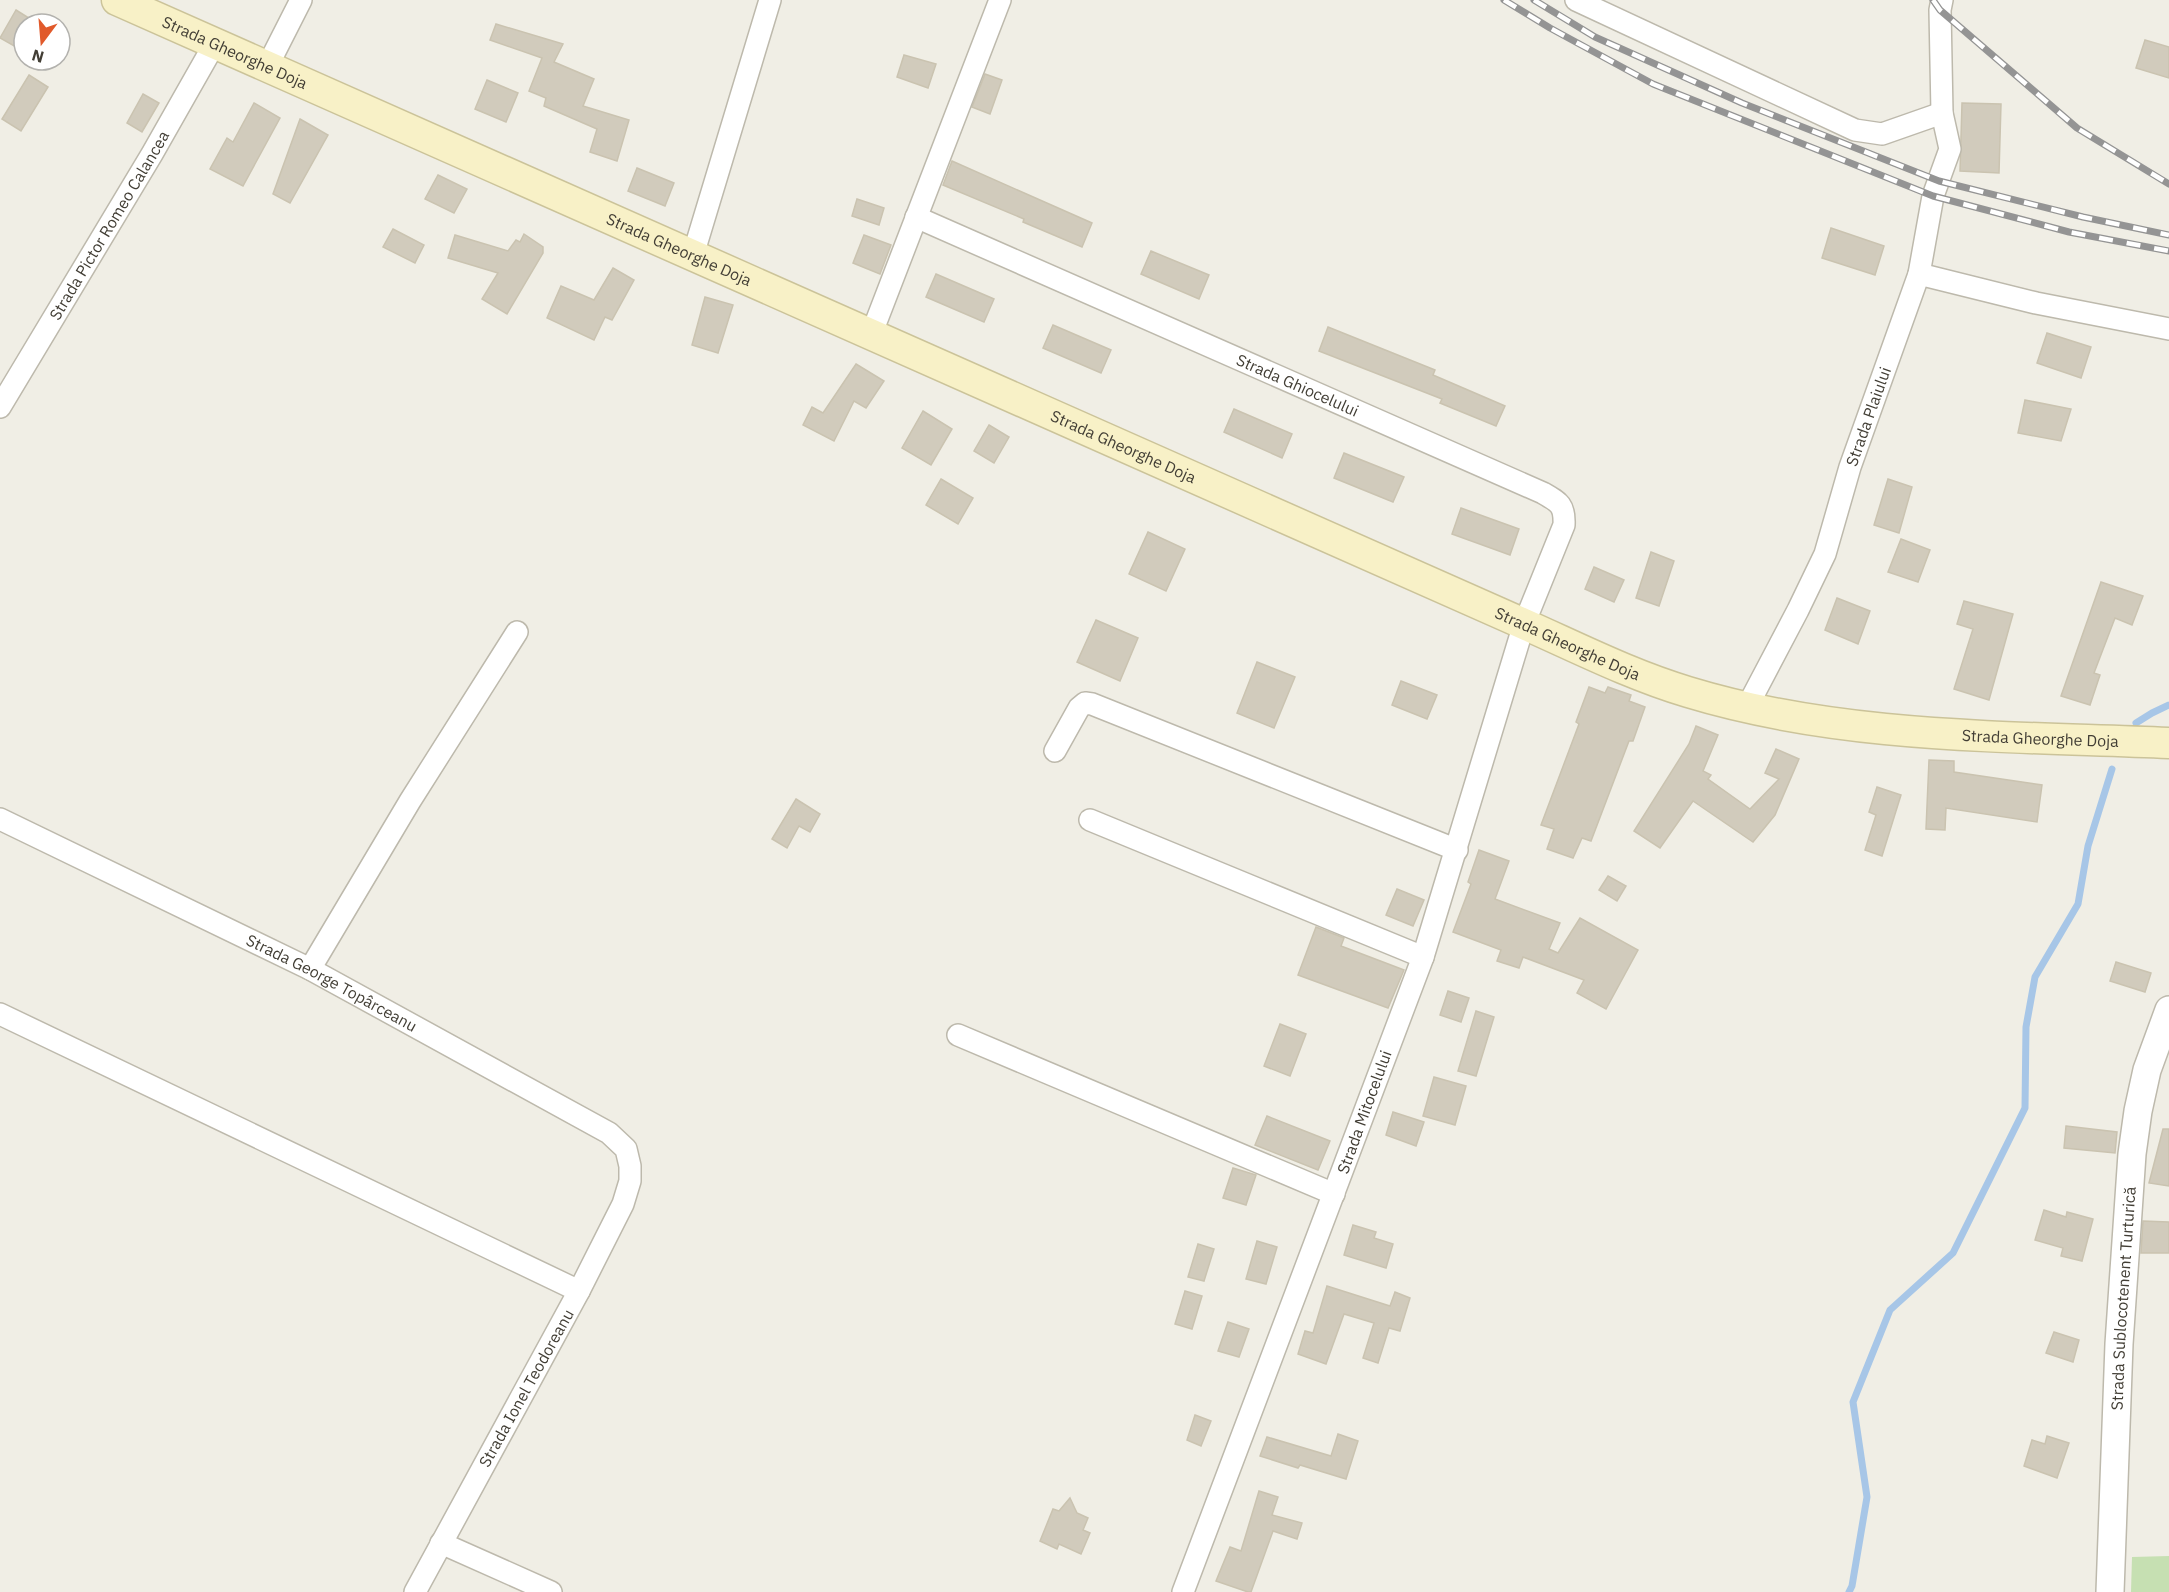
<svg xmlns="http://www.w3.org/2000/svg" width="2169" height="1592" font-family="'IBM Plex Sans',sans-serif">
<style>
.green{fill:#c6e0b2}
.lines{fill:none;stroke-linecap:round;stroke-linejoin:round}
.stream{stroke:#a7c6e7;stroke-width:7}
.building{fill:#d1cbbc;stroke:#cac3b0;stroke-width:1.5}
.minor-casing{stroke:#bdb9ac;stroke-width:24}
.tertiary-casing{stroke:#bdb9ac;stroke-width:30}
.secondary-casing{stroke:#cbc399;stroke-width:33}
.minor{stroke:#fff;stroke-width:21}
.tertiary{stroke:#fff;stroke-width:27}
.secondary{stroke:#f8f1c7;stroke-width:30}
.rail-casing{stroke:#949494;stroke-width:7}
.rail{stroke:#fff;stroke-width:4.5;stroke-dasharray:14;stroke-linecap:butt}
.labels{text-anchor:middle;stroke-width:4.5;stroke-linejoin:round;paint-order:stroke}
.street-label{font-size:16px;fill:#423e35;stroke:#fff}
</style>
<rect width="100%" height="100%" fill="#f0eee5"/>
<path class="green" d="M 2169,1556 L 2169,1592 L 2131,1592 L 2132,1557 Z"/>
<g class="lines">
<g class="stream">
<path d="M 2136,723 L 2152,713 L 2169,705"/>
<path d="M 1849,1592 L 1852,1586 L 1867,1497 L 1853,1402 L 1890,1310 L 1953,1253 L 2025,1108 L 2026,1027 L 2035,977 L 2078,904 L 2088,846 L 2112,769"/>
</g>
</g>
<g class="building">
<path d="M 16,10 L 32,20 L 29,24 L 24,24 L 24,33 L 16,47 L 0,38 Z"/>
<path d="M 496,24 L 563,44 L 554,62 L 594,79 L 583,106 L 629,120 L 617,161 L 590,152 L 597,129 L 544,106 L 546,98 L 529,91 L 542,58 L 490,40 Z"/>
<path d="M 2145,40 L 2169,47 L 2169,78 L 2136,68 Z"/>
<path d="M 904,55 L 936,64 L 928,88 L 897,77 Z"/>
<path d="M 985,74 L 1002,80 L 990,114 L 972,107 Z"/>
<path d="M 29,75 L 48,87 L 21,131 L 2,119 Z"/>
<path d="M 487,80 L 518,93 L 506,122 L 475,109 Z"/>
<path d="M 143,94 L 159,103 L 142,132 L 127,123 Z"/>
<path d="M 254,103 L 280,118 L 243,186 L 210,169 L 227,138 L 233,142 Z"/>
<path d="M 1962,103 L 2001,104 L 1999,173 L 1960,171 Z"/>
<path d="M 300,119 L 328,135 L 290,203 L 273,194 Z"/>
<path d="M 952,161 L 1092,223 L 1082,247 L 1023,222 L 1024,219 L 943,185 Z"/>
<path d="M 637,168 L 674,183 L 665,206 L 628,191 Z"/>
<path d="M 438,175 L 467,189 L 454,213 L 425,199 Z"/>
<path d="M 857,199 L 884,208 L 879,225 L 852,216 Z"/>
<path d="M 1831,228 L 1884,246 L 1875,275 L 1822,258 Z"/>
<path d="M 393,229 L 424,245 L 415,263 L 383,247 Z"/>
<path d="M 524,234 L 543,247 L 543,253 L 507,314 L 482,299 L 498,273 L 448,258 L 455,235 L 508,251 L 516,240 L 520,242 Z"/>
<path d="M 864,235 L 891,245 L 880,274 L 853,263 Z"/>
<path d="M 1151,251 L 1209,275 L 1199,299 L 1141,274 Z"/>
<path d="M 613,268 L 634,280 L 612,320 L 605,317 L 594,340 L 547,318 L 561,286 L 594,300 Z"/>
<path d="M 936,274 L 994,299 L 984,322 L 926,297 Z"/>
<path d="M 705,297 L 733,305 L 718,353 L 692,345 Z"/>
<path d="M 1053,325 L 1111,350 L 1101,373 L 1043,348 Z"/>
<path d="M 1328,327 L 1435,370 L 1433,375 L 1505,406 L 1496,426 L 1440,403 L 1442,399 L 1319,351 Z"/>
<path d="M 2047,333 L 2091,347 L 2081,378 L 2037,363 Z"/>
<path d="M 856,364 L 884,381 L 866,408 L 854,401 L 834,441 L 803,425 L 812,407 L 823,413 Z"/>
<path d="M 2025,400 L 2071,409 L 2061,441 L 2018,433 Z"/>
<path d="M 1234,409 L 1292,434 L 1282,458 L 1224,432 Z"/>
<path d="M 923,411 L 952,429 L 931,465 L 902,448 Z"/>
<path d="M 989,425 L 1009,437 L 994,463 L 974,451 Z"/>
<path d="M 1344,453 L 1404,477 L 1393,502 L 1334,478 Z"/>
<path d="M 941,479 L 973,498 L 958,524 L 926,505 Z"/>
<path d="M 1888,479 L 1912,487 L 1899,533 L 1874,525 Z"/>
<path d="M 1461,508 L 1519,529 L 1510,555 L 1452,534 Z"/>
<path d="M 1148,532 L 1185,549 L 1166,591 L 1129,574 Z"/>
<path d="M 1901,539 L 1930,550 L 1918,582 L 1888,572 Z"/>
<path d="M 1651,552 L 1674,561 L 1659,606 L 1636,598 Z"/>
<path d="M 1594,567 L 1624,580 L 1614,602 L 1585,589 Z"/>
<path d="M 2101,582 L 2143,596 L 2132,625 L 2115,618 L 2094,673 L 2100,675 L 2090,705 L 2061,696 Z"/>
<path d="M 1837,598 L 1870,611 L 1858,644 L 1825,630 Z"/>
<path d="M 1964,601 L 2013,614 L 1989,700 L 1954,689 L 1973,629 L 1957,624 Z"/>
<path d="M 1096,620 L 1138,638 L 1120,681 L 1077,662 Z"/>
<path d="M 1257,662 L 1295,677 L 1274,728 L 1237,713 Z"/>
<path d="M 1401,681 L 1437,695 L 1427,719 L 1392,705 Z"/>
<path d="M 1589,687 L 1605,693 L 1608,687 L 1631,695 L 1629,701 L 1645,707 L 1633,741 L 1629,741 L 1591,841 L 1582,838 L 1573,858 L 1547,849 L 1554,829 L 1541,825 L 1579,724 L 1576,722 Z"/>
<path d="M 1696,726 L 1718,735 L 1703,771 L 1711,775 L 1708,779 L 1750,809 L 1779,779 L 1765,773 L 1776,749 L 1799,759 L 1775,815 L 1753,842 L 1693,801 L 1660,848 L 1634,831 L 1689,744 Z"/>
<path d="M 1929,760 L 1954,761 L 1954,772 L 2042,785 L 2037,822 L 1946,808 L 1945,830 L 1926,829 Z"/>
<path d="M 1877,787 L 1901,795 L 1882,856 L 1865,850 L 1876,815 L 1869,812 Z"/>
<path d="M 796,799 L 820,814 L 810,832 L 799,826 L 787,848 L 772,839 Z"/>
<path d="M 1479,850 L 1509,861 L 1495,899 L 1560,923 L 1549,949 L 1558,953 L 1580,918 L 1638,950 L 1606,1009 L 1577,993 L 1584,980 L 1523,957 L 1519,968 L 1497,961 L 1501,950 L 1453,932 L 1471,884 L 1468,882 Z"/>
<path d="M 1608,876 L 1626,886 L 1617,901 L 1599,890 Z"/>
<path d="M 1397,889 L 1424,900 L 1413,926 L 1386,915 Z"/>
<path d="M 1316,927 L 1344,938 L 1341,946 L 1404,970 L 1388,1008 L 1298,975 Z"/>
<path d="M 2116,962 L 2151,973 L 2145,992 L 2110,981 Z"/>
<path d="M 1448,991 L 1469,998 L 1461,1022 L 1440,1015 Z"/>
<path d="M 1476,1011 L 1494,1017 L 1476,1076 L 1458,1071 Z"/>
<path d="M 1280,1024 L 1306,1034 L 1290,1076 L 1264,1066 Z"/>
<path d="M 1434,1077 L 1466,1086 L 1455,1125 L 1423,1116 Z"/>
<path d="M 1393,1112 L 1424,1122 L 1416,1146 L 1386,1135 Z"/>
<path d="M 1267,1116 L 1330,1141 L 1318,1170 L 1255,1145 Z"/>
<path d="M 2066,1126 L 2117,1132 L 2115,1153 L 2064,1148 Z"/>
<path d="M 2163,1129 L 2169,1129 L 2169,1186 L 2149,1183 Z"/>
<path d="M 1233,1168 L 1256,1175 L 1246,1205 L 1223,1198 Z"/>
<path d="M 2044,1210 L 2066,1217 L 2067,1212 L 2093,1219 L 2082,1261 L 2061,1256 L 2063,1248 L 2035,1240 Z"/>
<path d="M 2143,1221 L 2169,1222 L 2169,1253 L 2141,1253 Z"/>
<path d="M 1353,1225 L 1376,1232 L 1374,1238 L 1393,1244 L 1386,1268 L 1344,1255 Z"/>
<path d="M 1257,1241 L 1277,1247 L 1266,1284 L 1246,1279 Z"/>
<path d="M 1198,1244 L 1214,1249 L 1204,1281 L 1188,1277 Z"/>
<path d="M 1327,1286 L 1390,1306 L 1395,1292 L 1410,1298 L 1400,1331 L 1389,1328 L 1378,1363 L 1363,1358 L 1374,1323 L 1344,1314 L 1326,1364 L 1298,1354 L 1305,1331 L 1313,1333 Z"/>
<path d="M 1185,1291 L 1202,1296 L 1192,1329 L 1175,1324 Z"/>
<path d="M 1228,1322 L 1249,1329 L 1239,1357 L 1218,1351 Z"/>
<path d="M 2054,1332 L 2079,1340 L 2073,1362 L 2046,1353 Z"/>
<path d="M 1195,1415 L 1211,1421 L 1201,1446 L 1187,1440 Z"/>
<path d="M 1338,1434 L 1358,1441 L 1346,1479 L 1300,1465 L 1298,1468 L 1260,1456 L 1267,1437 L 1331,1456 Z"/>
<path d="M 2047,1436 L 2069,1443 L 2057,1478 L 2024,1466 L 2032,1440 L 2045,1444 Z"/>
<path d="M 1259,1491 L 1278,1497 L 1272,1515 L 1302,1523 L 1297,1539 L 1273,1531 L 1251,1592 L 1248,1592 L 1216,1581 L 1230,1547 L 1241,1551 Z"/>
<path d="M 1070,1498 L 1077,1513 L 1088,1518 L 1083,1530 L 1090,1533 L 1081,1554 L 1059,1544 L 1057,1549 L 1040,1541 L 1053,1509 L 1059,1511 Z"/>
</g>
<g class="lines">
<defs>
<g id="minor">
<path d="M 1576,0 L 1855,130 L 1882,134 L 1942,113"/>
<path d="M 267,67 L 301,0"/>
<path id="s1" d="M 916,217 L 1543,493 C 1559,502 1565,505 1564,525 L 1524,624 L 1423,957 L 1183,1592"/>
<path d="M 693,255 L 770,0"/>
<path d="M 1919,274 L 2036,303 L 2169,329"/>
<path d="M 871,335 L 1000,0"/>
<path id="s2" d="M 0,407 L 152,154 L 215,43"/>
<path id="s3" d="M 1747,707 L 1798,610 L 1825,554 L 1850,467 L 1919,274 L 1933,196 L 1950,149 L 1942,113 L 1940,10 L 1942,0"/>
<path d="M 1055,751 L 1079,708 L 1085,703 L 1092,704 L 1457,850"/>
<path id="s4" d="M 0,819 L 310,969 L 609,1133 L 626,1149 L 630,1166 L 630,1181 L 623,1204 L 579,1291 L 415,1592"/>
<path d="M 1090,820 L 1423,957"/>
<path d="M 310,969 L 410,801 L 517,632"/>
<path d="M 0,1014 L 579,1291"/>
<path d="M 958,1035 L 1334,1194"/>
<path d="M 441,1543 L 551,1592"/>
</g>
<g id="tertiary">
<path id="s5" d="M 2110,1592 L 2119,1344 L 2132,1154 L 2138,1111 L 2147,1070 L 2169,1010"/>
</g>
<g id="secondary">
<path id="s6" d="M 117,0 L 1524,624 C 1578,648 1631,675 1688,692 C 1842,739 2009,736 2169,743"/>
</g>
</defs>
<use href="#minor" class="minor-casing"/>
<use href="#tertiary" class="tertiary-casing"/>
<use href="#secondary" class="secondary-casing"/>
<use href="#minor" class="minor"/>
<use href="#tertiary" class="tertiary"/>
<use href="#secondary" class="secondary"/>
<defs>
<g id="rail">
<path d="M 1504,0 L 1550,28 L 1653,84 L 1933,196 L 2069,232 L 2169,251"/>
<path d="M 1534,0 L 1595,37 L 1742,103 L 1939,181 L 2083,217 L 2169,235"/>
<path d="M 1933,0 L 1940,10 L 2077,128 L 2169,184"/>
</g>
</defs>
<use href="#rail" class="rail-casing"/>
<use href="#rail" class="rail"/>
</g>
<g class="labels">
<g class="street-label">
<text dy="6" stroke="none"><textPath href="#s6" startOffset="129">Strada Gheorghe Doja</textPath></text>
<text dy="6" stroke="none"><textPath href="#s2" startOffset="212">Strada Pictor Romeo Calancea</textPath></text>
<text dy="6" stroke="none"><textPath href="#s6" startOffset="615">Strada Gheorghe Doja</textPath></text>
<text dy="6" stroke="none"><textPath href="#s1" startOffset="417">Strada Ghiocelului</textPath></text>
<text dy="6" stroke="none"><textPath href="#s3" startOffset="316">Strada Plaiului</textPath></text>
<text dy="6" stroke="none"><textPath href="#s6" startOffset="1101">Strada Gheorghe Doja</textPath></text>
<text dy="6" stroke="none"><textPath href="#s6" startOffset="1587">Strada Gheorghe Doja</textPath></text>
<text dy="6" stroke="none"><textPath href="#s6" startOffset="2073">Strada Gheorghe Doja</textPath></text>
<text dy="6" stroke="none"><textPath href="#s4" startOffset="370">Strada George Topârceanu</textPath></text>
<text transform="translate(1364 1112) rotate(-70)" y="6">Strada Mitocelului</text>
<text dy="6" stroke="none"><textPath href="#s5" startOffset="294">Strada Sublocotenent Turturică</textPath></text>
<text transform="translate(526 1388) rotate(-61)" y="6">Strada Ionel Teodoreanu</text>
</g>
</g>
<g transform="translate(42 42) rotate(196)"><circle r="28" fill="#ffffff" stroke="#b3b2ae" stroke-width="1.5"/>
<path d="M0-4.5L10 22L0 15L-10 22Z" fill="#e15a2b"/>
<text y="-9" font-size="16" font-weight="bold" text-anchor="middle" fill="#423e35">N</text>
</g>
</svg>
